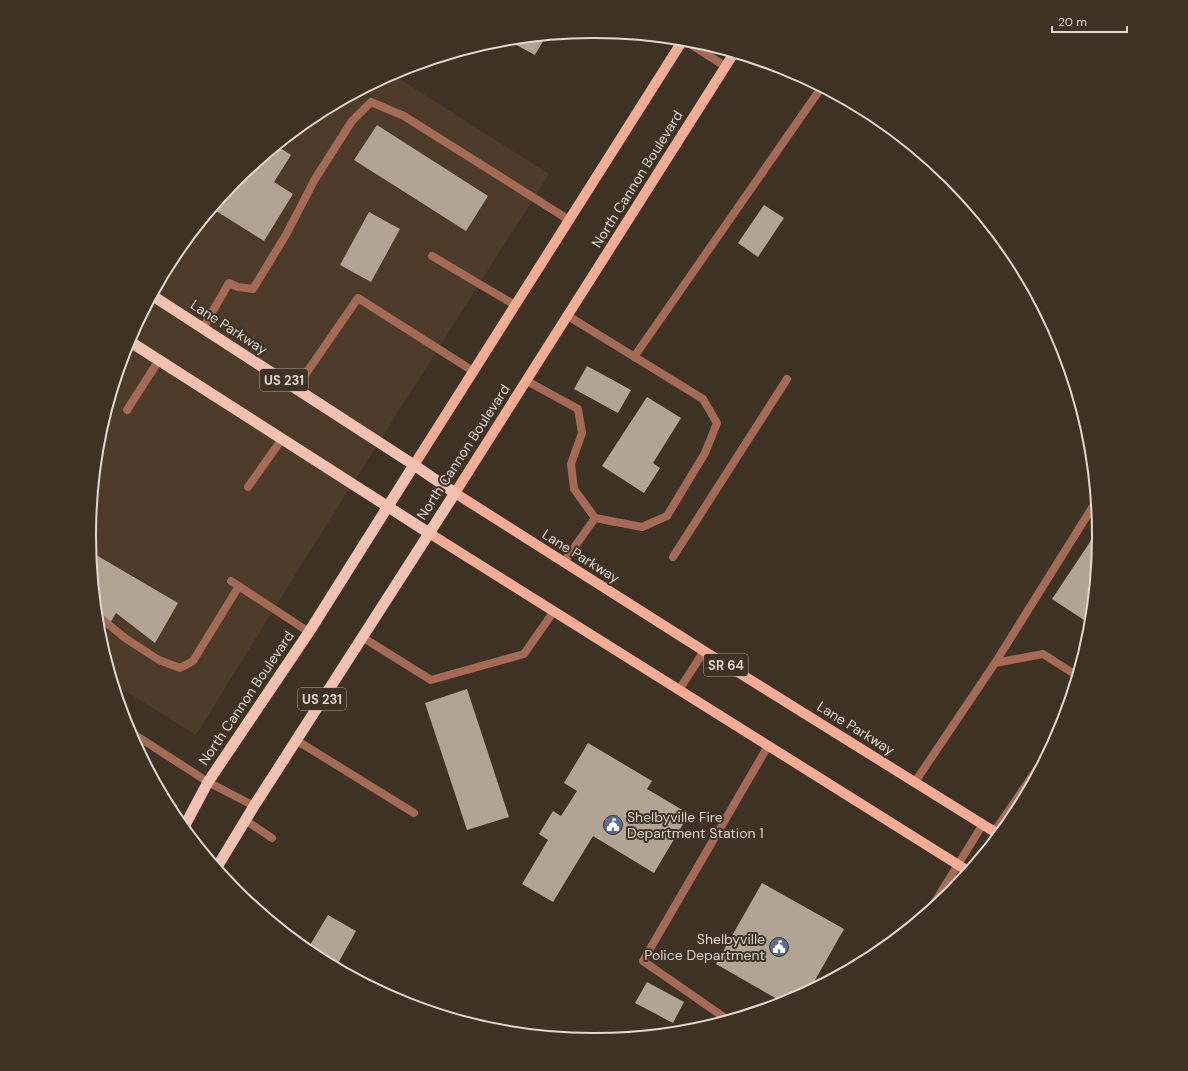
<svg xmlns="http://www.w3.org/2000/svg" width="1188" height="1071" font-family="'DM Sans',sans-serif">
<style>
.built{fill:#4b3b28}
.building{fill:#b2a494}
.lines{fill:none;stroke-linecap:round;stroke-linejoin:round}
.service{stroke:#a56a56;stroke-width:8}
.minor{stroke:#a56a56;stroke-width:8}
.primary{stroke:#f5ac94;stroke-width:10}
.trunk{stroke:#f4c0b0;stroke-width:11}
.labels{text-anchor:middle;stroke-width:4;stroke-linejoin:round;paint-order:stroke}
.shield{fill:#3e3225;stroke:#afa69d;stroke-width:1}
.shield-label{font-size:13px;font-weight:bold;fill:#dfd8d0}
.street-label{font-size:14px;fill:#dfd8d0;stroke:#3e3225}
.poi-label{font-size:14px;fill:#dfd8d0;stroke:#3e3225;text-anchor:start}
.rim{fill:none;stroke:#dfd8d0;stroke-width:2}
</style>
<rect width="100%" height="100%" fill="#3e3225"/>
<path class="built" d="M 392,74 L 549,174 L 308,554 L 196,735 L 114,684 L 99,634 L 90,535 L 99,437 L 128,342 L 175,255 L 237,179 L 314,116 Z"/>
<g class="building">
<path d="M 546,36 L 535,55 L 507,40 Z"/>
<path d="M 377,125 L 488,196 L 466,231 L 354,160 Z"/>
<path d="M 277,146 L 291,155 L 274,182 L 293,194 L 264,241 L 213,209 L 237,179 Z"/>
<path d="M 764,205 L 784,218 L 758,257 L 738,243 Z"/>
<path d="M 369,212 L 400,229 L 371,282 L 340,265 Z"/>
<path d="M 587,366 L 631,390 L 618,413 L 574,389 Z"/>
<path d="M 647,397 L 681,418 L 653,463 L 660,468 L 644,493 L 602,466 Z"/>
<path d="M 1098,530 L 1098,536 L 1090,624 L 1052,599 Z"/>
<path d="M 91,552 L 178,603 L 155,643 L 116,613 L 110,623 L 97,614 L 102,606 L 96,603 Z"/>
<path d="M 467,689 L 509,817 L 467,830 L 425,703 Z"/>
<path d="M 588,743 L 652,781 L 647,789 L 689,814 L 654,873 L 593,836 L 553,902 L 522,884 L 548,840 L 539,834 L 553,811 L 561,816 L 577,791 L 564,783 Z"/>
<path d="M 762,883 L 844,929 L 810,989 L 784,1003 L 716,964 Z"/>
<path d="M 328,915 L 356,931 L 336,967 L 314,955 L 307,950 Z"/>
<path d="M 647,982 L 684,1002 L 673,1023 L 635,1003 Z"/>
</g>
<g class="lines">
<g class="service">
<path d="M 432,256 L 515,305"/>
<path d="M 203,328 L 229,283 L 238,287 L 253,289 L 287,233 L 315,179 L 352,121 L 371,102 L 404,116 L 569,220"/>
<path d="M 634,357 L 821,88"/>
<path d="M 527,381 L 578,409 L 582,433 L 571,464 L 574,489 L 595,518"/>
<path d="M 296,388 L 358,298 L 473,371"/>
<path d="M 127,410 L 159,360"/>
<path d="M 248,487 L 282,439"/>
<path d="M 673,557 L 787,379"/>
<path d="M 564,562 L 595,518 L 642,527 L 667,516 L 705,453 L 717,423 L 703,399 L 568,316"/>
<path d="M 231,581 L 309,632"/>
<path d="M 97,615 L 125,638 L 159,660 L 180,668 L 193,661 L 239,586"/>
<path d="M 362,637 L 431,680 L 524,654 L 554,611"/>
<path d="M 995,663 L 1095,503"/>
<path d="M 296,740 L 414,813"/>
<path d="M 915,782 L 995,663 L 1043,654 L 1076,675"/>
<path d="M 245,820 L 272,838"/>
<path d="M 994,832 L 1044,759"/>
<path d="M 728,1020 L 643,961 L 768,746"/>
</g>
<g class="minor">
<path d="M 684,40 L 725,66"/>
<path d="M 679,690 L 704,651"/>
<path d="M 129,731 L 208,782 L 254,806"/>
<path d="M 930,910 L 983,824"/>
</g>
<g class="primary">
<path d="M 734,53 L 455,493 L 704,651 L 998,834"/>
<path d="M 414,465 L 683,40"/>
<path d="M 429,533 L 968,871"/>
</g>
<g class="trunk">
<path d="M 153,296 L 414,465 L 455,493 L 254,806 L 217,867"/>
<path d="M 129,341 L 429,533"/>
<path d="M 184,827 L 208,782 L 309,632 L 414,465"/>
</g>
</g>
<defs>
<symbol id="civic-disc" viewBox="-11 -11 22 22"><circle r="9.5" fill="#5c6f8a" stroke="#3e3225"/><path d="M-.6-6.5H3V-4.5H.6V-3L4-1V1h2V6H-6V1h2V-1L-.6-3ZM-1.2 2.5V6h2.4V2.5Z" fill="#fff"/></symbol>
</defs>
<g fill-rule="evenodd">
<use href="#civic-disc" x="602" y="814" width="22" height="22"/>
<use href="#civic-disc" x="768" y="936" width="22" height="22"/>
</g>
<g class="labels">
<g class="shield">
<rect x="260" y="369" width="48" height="22" rx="3"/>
<rect x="704" y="654" width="44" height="22" rx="3"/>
<rect x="298" y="688" width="48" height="22" rx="3"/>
</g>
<g class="shield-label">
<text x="284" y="385">US 231</text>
<text x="726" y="670">SR 64</text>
<text x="322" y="704">US 231</text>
</g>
<g class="street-label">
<text transform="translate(637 179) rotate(-58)" y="5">North Cannon Boulevard</text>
<text transform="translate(229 327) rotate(33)" y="5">Lane Parkway</text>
<text transform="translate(463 452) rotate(-57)" y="5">North Cannon Boulevard</text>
<text transform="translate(581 556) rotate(32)" y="5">Lane Parkway</text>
<text transform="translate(246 698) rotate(-56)" y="5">North Cannon Boulevard</text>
<text transform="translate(856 728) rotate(32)" y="5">Lane Parkway</text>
</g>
<g class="poi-label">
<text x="627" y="822">Shelbyville Fire<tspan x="627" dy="16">Department Station 1</tspan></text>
<text x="765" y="944" text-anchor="end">Shelbyville<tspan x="765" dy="16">Police Department</tspan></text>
</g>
</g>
<path d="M0 0H1188V1071H0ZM593 38H595A497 497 0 0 1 1092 535V536A497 497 0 0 1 595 1033H593A497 497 0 0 1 96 536V535A497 497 0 0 1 593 38Z" fill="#3e3225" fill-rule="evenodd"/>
<path class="rim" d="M593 38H595A497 497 0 0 1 1092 535V536A497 497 0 0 1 595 1033H593A497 497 0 0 1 96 536V535A497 497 0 0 1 593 38Z"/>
<path d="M1052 26v6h75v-6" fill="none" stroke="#dfd8d0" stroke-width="2"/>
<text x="1058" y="26" font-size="12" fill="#dfd8d0" stroke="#3e3225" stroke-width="3" paint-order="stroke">20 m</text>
</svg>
